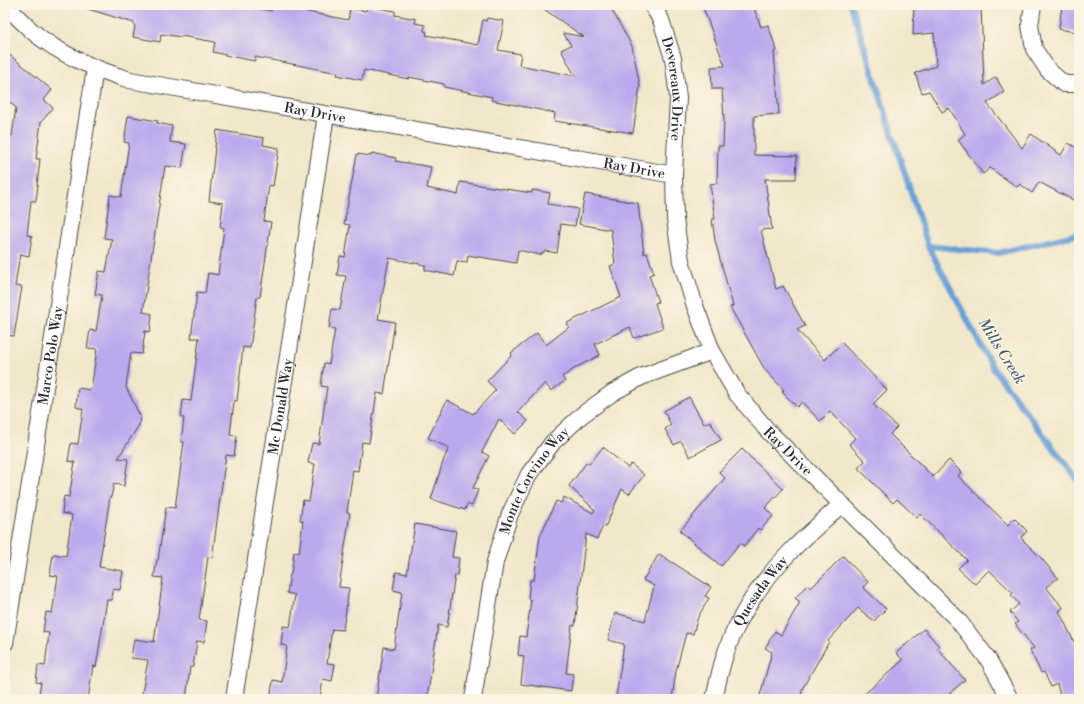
<svg xmlns="http://www.w3.org/2000/svg" width="1084" height="704" font-family="'Libre Bodoni',serif">
<style>
.lines{fill:none;stroke-linecap:round;stroke-linejoin:round}
.stream{stroke:#6ba0d7;stroke-width:6}
.building{fill:#bba9ed}
.minor-casing{stroke:#494743;stroke-width:18}
.minor{stroke:#fff;stroke-width:16}
.labels{text-anchor:middle;stroke-width:3;stroke-linejoin:round;paint-order:stroke}
.street-label{font-size:14px;fill:#2b2b2b;stroke:#fcf5e5}
.water-label{font-size:15px;font-style:italic;fill:#455a70;stroke:#fcf5e5}
</style>
<rect width="100%" height="100%" fill="#fcf5e5"/>
<filter id="ink" filterUnits="userSpaceOnUse"><feTurbulence type="fractalNoise" baseFrequency=".025" numOctaves="2"/><feDisplacementMap in="SourceGraphic" scale="8" xChannelSelector="R" yChannelSelector="G"/><feConvolveMatrix kernelMatrix="1 2 1 2 8 2 1 2 1" color-interpolation-filters="sRGB"/></filter>
<filter id="wash" filterUnits="userSpaceOnUse"><feTurbulence type="fractalNoise" baseFrequency=".012" numOctaves="4" result="noise"/><feDisplacementMap in="SourceGraphic" scale="16" xChannelSelector="R" yChannelSelector="G"/><feGaussianBlur stdDeviation="0.9" result="paint"/><feColorMatrix in="noise" values="0 0 0 0 0 0 0 0 0 0 0 0 0 0 0 0 0 1.4 0 .05"/><feComposite in="paint" operator="in"/></filter>
<g filter="url(#wash)">
<rect width="100%" height="100%" fill="#f1e8cb"/>
<g class="lines">
<g class="stream">
<path d="M 851,5 L 928,246 L 993,368 L 1079,482"/>
<path d="M 928,246 L 998,253 L 1079,234"/>
</g>
</g>
<g id="blocks">
<g class="building">
<path d="M 88,5 L 240,5 L 271,11 L 272,5 L 283,5 L 293,7 L 293,9 L 348,20 L 350,8 L 366,11 L 367,6 L 395,11 L 395,15 L 416,19 L 415,23 L 425,25 L 424,31 L 427,32 L 426,35 L 478,45 L 483,20 L 486,21 L 487,18 L 504,21 L 498,50 L 521,54 L 519,65 L 575,76 L 561,50 L 571,45 L 563,33 L 584,37 L 538,5 L 609,5 L 632,46 L 640,86 L 633,133 L 554,121 L 555,113 L 491,100 L 492,97 L 444,87 L 444,84 L 409,77 L 409,79 L 364,70 L 362,80 L 337,75 L 338,73 L 282,62 L 255,57 L 255,61 L 234,57 L 213,52 L 215,42 L 181,36 L 181,37 L 161,34 L 160,42 L 133,37 L 135,26 L 134,25 L 134,23 L 88,9 Z"/>
<path d="M 702,5 L 753,5 L 761,27 L 768,25 L 777,51 L 774,52 L 779,114 L 754,116 L 754,155 L 797,156 L 796,179 L 765,179 L 772,229 L 761,230 L 776,289 L 783,286 L 805,326 L 797,330 L 825,360 L 842,343 L 887,390 L 873,404 L 897,427 L 890,434 L 933,477 L 949,460 L 961,472 L 958,476 L 1008,525 L 1014,518 L 1027,531 L 1021,538 L 1042,559 L 1058,578 L 1046,587 L 1063,608 L 1059,611 L 1079,652 L 1079,699 L 1061,699 L 1057,684 L 1051,687 L 1044,672 L 1041,673 L 1030,650 L 1034,648 L 1015,624 L 1018,622 L 1010,612 L 1019,604 L 1011,595 L 1013,593 L 989,570 L 975,584 L 958,568 L 967,560 L 920,514 L 917,518 L 897,499 L 893,503 L 858,468 L 865,461 L 849,444 L 855,438 L 830,411 L 820,421 L 802,402 L 797,407 L 782,392 L 784,390 L 765,370 L 730,307 L 733,306 L 715,241 L 712,219 L 715,219 L 710,184 L 717,183 L 718,146 L 723,146 L 724,120 L 722,89 L 712,89 L 711,67 L 725,66 Z"/>
<path d="M 914,5 L 981,5 L 984,85 L 996,77 L 1004,92 L 987,103 L 1022,148 L 1031,134 L 1061,155 L 1068,143 L 1079,149 L 1079,189 L 1073,200 L 1039,182 L 1032,193 L 1020,184 L 1017,187 L 990,168 L 983,174 L 958,140 L 965,134 L 949,108 L 942,112 L 929,91 L 922,93 L 915,73 L 936,66 L 934,33 L 913,35 Z"/>
<path d="M 1062,5 L 1079,5 L 1079,29 L 1076,29 L 1075,32 L 1059,29 Z"/>
<path d="M 5,51 L 52,90 L 44,100 L 53,108 L 41,122 L 36,159 L 40,159 L 37,185 L 38,185 L 36,201 L 31,201 L 27,235 L 32,236 L 29,256 L 20,254 L 15,286 L 22,287 L 14,336 L 5,335 L 5,135 L 12,136 L 16,108 L 10,102 L 5,102 Z"/>
<path d="M 128,116 L 158,121 L 157,123 L 172,126 L 170,142 L 186,144 L 182,168 L 165,166 L 143,312 L 152,314 L 150,332 L 145,331 L 142,354 L 131,353 L 126,387 L 140,416 L 139,425 L 118,458 L 128,459 L 124,486 L 114,484 L 111,497 L 110,497 L 99,567 L 123,571 L 120,590 L 113,589 L 112,600 L 107,600 L 96,667 L 93,666 L 88,699 L 38,699 L 41,683 L 36,682 L 38,665 L 45,666 L 49,633 L 43,632 L 46,612 L 52,613 L 58,576 L 50,575 L 53,554 L 66,556 L 72,515 L 62,513 L 64,496 L 69,497 L 75,462 L 68,461 L 71,443 L 78,444 L 83,409 L 76,407 L 78,388 L 91,390 L 97,349 L 87,348 L 90,330 L 96,331 L 102,295 L 95,294 L 99,271 L 106,272 L 112,239 L 104,238 L 110,195 L 121,197 L 129,143 L 124,142 Z"/>
<path d="M 217,130 L 264,138 L 263,145 L 279,148 L 273,186 L 269,185 L 264,221 L 271,222 L 260,297 L 257,297 L 250,348 L 243,347 L 237,401 L 234,401 L 230,435 L 237,436 L 234,456 L 226,455 L 212,558 L 208,557 L 199,620 L 207,621 L 204,642 L 197,641 L 193,667 L 190,667 L 186,699 L 141,699 L 148,660 L 131,658 L 134,639 L 154,642 L 163,578 L 154,577 L 157,560 L 158,560 L 166,507 L 175,508 L 184,442 L 181,442 L 184,418 L 181,417 L 183,400 L 191,401 L 199,338 L 191,338 L 197,292 L 205,293 L 208,273 L 218,275 L 224,228 L 220,227 L 223,203 L 209,201 Z"/>
<path d="M 372,153 L 396,158 L 395,161 L 431,167 L 427,188 L 458,195 L 460,182 L 532,193 L 532,190 L 550,193 L 548,204 L 578,209 L 575,226 L 561,224 L 557,253 L 546,251 L 540,255 L 518,250 L 516,263 L 468,255 L 467,262 L 457,261 L 454,276 L 425,270 L 425,265 L 389,258 L 378,319 L 395,322 L 384,394 L 377,393 L 369,443 L 362,442 L 358,471 L 353,470 L 347,512 L 350,513 L 339,587 L 349,588 L 343,630 L 332,629 L 327,663 L 335,664 L 332,681 L 323,679 L 320,699 L 270,699 L 273,680 L 282,682 L 287,646 L 281,645 L 283,626 L 290,627 L 295,595 L 287,593 L 290,574 L 291,574 L 294,552 L 299,553 L 303,521 L 300,520 L 303,500 L 309,501 L 315,464 L 308,463 L 312,443 L 319,444 L 327,387 L 321,386 L 324,363 L 329,364 L 335,329 L 329,328 L 332,309 L 340,310 L 346,276 L 337,275 L 340,256 L 345,257 L 350,225 L 344,224 L 357,154 L 371,156 Z"/>
<path d="M 585,194 L 638,203 L 644,254 L 647,253 L 654,273 L 649,275 L 658,302 L 655,303 L 663,328 L 634,338 L 630,327 L 595,344 L 600,355 L 577,367 L 562,377 L 565,381 L 551,391 L 545,383 L 518,412 L 528,421 L 515,434 L 499,419 L 482,452 L 489,456 L 473,488 L 478,490 L 472,506 L 467,504 L 465,510 L 431,499 L 444,459 L 449,448 L 428,438 L 447,400 L 473,414 L 496,390 L 487,381 L 512,355 L 511,353 L 537,333 L 546,345 L 569,327 L 567,323 L 621,297 L 610,266 L 615,264 L 611,230 L 579,224 Z"/>
<path d="M 689,397 L 704,424 L 710,421 L 721,440 L 690,457 L 681,441 L 674,445 L 665,429 L 671,425 L 664,411 Z"/>
<path d="M 603,447 L 628,468 L 631,464 L 644,475 L 629,494 L 622,489 L 605,527 L 603,526 L 597,539 L 586,534 L 575,626 L 572,625 L 566,673 L 573,674 L 571,691 L 521,684 L 524,656 L 518,655 L 520,636 L 526,637 L 531,600 L 528,599 L 530,580 L 534,580 L 540,536 L 556,501 L 561,503 L 564,497 L 593,513 L 595,510 L 569,486 L 587,462 L 589,464 Z"/>
<path d="M 742,449 L 783,489 L 765,508 L 773,516 L 760,530 L 758,528 L 744,546 L 740,543 L 721,566 L 680,531 L 725,478 L 719,472 Z"/>
<path d="M 415,524 L 456,531 L 452,557 L 459,558 L 457,576 L 455,575 L 447,627 L 438,625 L 427,699 L 376,699 L 384,647 L 394,649 L 402,592 L 393,590 L 396,572 L 407,574 Z"/>
<path d="M 659,554 L 711,587 L 705,596 L 709,598 L 698,617 L 693,634 L 686,633 L 676,671 L 672,699 L 628,699 L 616,697 L 624,644 L 608,640 L 615,613 L 645,621 L 654,586 L 643,580 Z"/>
<path d="M 843,556 L 868,582 L 863,587 L 886,609 L 874,621 L 858,608 L 828,641 L 829,642 L 802,689 L 801,699 L 759,699 L 772,652 L 765,648 L 775,631 L 781,635 L 800,602 L 795,598 L 807,585 L 811,588 Z"/>
<path d="M 924,629 L 939,646 L 937,648 L 965,680 L 943,699 L 859,699 L 903,660 L 896,653 Z"/>
</g>
</g>
</g>
<g filter="url(#ink)">
<use href="#blocks" fill-opacity="0" stroke="#494743" stroke-width="1"/>
<g class="lines">
<defs>
<g id="minor">
<path id="s1" d="M 6,5 C 14,14 23,23 32,31 C 60,55 95,69 130,80 L 674,175"/>
<path id="s2" d="M 652,5 L 661,20 L 673,58 L 678,98 L 674,175 L 675,219 L 681,261 L 695,306 L 712,351 L 737,394 L 768,431 L 958,620 L 988,659 L 1010,699"/>
<path d="M 1033,5 L 1030,25 L 1034,49 L 1048,70 L 1064,84 L 1079,84"/>
<path id="s3" d="M 5,643 L 95,69"/>
<path id="s4" d="M 234,699 L 326,115"/>
<path id="s5" d="M 473,699 L 495,562 L 510,514 L 529,474 L 553,442 L 582,415 L 612,393 L 641,377 L 712,351"/>
<path id="s6" d="M 714,699 C 719,676 724,653 734,632 C 748,602 769,573 792,550 C 808,534 825,519 842,504"/>
</g>
</defs>
<use href="#minor" class="minor-casing"/>
<use href="#minor" class="minor"/>
</g>
</g>
<g class="labels">
<g class="street-label">
<text dy="5" stroke="none"><textPath href="#s2" startOffset="88">Devereaux Drive</textPath></text>
<text dy="5" stroke="none"><textPath href="#s1" startOffset="335">Ray Drive</textPath></text>
<text dy="5" stroke="none"><textPath href="#s1" startOffset="659">Ray Drive</textPath></text>
<text dy="5" stroke="none"><textPath href="#s3" startOffset="291">Marco Polo Way</textPath></text>
<text dy="5" stroke="none"><textPath href="#s4" startOffset="296">Mc Donald Way</textPath></text>
<text dy="5" stroke="none"><textPath href="#s2" startOffset="483">Ray Drive</textPath></text>
<text dy="5" stroke="none"><textPath href="#s5" startOffset="230">Monte Corvino Way</textPath></text>
<text dy="5" stroke="none"><textPath href="#s6" startOffset="119">Quesada Way</textPath></text>
</g>
<g class="water-label">
<text transform="translate(1002 351) rotate(58)" y="5">Mills Creek</text>
</g>
</g>
<rect width="1084" height="704" fill="none" stroke="#fcf5e5" stroke-width="20"/>
</svg>
